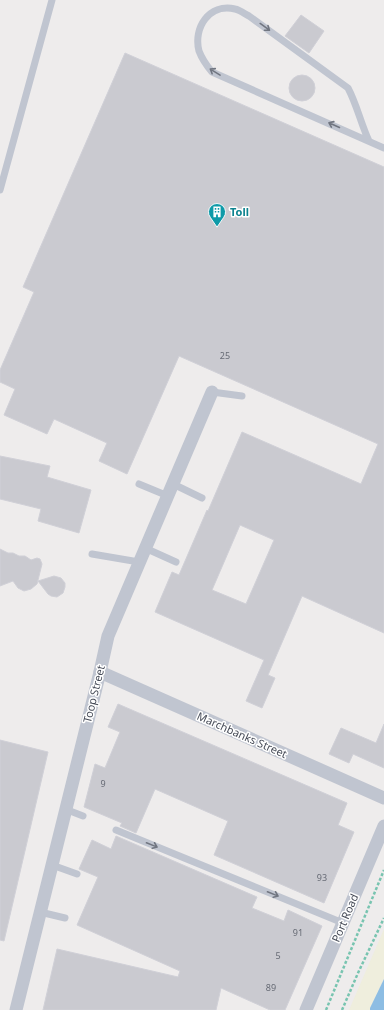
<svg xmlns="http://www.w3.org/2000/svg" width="384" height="1010" font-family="'Noto Sans',sans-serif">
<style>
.sand{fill:#efeedd}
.water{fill:#8dbde3}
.building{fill:#cacad0;stroke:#d0d0d7;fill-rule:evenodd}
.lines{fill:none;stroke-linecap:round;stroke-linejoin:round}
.path{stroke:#78c4b0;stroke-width:2.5;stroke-dasharray:3 2;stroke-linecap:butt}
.lane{stroke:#c0c5d0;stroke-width:7}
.street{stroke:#c0c5d0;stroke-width:13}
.oneway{stroke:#717681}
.labels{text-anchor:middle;stroke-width:3;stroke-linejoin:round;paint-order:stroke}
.number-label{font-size:9px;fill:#676b75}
.culture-label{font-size:11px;font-weight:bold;fill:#0d838f;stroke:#fff;text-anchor:start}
.street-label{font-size:11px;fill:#464b57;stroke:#fff}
</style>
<rect width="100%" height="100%" fill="#eeecec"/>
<path class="sand" d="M 384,929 L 384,979 L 370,1010 L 349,1010 Z"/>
<path class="water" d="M 384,979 L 384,1010 L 370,1010 L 370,1008 Z"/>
<g class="building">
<path d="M 301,15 L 324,31 L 309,53 L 285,36 Z"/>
<path d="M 125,53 L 384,167 L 384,633 L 302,596 L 268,675 L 275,678 L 262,708 L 246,701 L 264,660 L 155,612 L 172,572 L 179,575 L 207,510 L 208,511 L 242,432 L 361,484 L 378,444 L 179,356 L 127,474 L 99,461 L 107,443 L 54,419 L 47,434 L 4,415 L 15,389 L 0,382 L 0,370 L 34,292 L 23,287 ZM 240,525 L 274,540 L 246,604 L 212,590 Z"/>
<circle cx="302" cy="88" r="13"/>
<path d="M 0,456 L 50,466 L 47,477 L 91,490 L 79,533 L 38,521 L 41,509 L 0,499 Z"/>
<path d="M 0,549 L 8,553 L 13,553 L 19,556 L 25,556 L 31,560 L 37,558 L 40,559 L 42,564 L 37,584 L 31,589 L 24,591 L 18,588 L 13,581 L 0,586 Z"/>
<path d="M 54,576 L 61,578 L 65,583 L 65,587 L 63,593 L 57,597 L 51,596 L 48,594 L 38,581 Z"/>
<path d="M 118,704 L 347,803 L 338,825 L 354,832 L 324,903 L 214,855 L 228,821 L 155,789 L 136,833 L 120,826 L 122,823 L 84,807 L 95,764 L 105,768 L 120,732 L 108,727 Z"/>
<path d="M 384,724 L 384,768 L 353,754 L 349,763 L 329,754 L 341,728 L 376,743 Z"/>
<path d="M 0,740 L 48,752 L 4,941 L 0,940 Z"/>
<path d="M 116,836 L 257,897 L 252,908 L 284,921 L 288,910 L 322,926 L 285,1010 L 270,1010 L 221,988 L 216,1010 L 43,1010 L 57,949 L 178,977 L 180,971 L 77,925 L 98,877 L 79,869 L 92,840 L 111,849 Z"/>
</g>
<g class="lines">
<g class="path">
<path d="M 326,1010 L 384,870"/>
<path d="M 342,1010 L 358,973 L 384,918"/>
</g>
<g class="lane">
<path d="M 369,141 C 361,124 357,105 348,88 L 249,16 C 245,14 240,10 235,9 C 209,3 193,28 199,51 C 202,59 207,66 212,72 L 384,148"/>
<path d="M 0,190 L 52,0"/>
<path d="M 212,392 L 242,396"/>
<path d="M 139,484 L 168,496"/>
<path d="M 173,484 L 202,498"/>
<path d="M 145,548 L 176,562"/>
<path d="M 92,554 L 139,562"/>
<path d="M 65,809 L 83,816"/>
<path d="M 116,830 L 343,923"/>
<path d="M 52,865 L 77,874"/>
<path d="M 40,912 L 65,918"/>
</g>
<g class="street">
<path d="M 100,672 L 384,798"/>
<path d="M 16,1010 L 100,672 L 108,636 L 212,392"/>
<path d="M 306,1010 L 384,826"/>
</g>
</g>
<defs><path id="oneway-shaft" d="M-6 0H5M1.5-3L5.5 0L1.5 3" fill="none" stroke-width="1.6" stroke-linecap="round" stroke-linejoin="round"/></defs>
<g class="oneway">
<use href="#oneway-shaft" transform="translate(265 27) rotate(36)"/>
<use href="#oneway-shaft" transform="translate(215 72) rotate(-148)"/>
<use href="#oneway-shaft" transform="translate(334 125) rotate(-156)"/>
<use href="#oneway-shaft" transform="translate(152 845) rotate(22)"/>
<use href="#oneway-shaft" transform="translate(273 894) rotate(22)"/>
</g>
<defs>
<symbol id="building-pin" viewBox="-11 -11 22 30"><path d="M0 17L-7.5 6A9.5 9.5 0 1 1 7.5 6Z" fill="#0f9aa8" stroke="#fff"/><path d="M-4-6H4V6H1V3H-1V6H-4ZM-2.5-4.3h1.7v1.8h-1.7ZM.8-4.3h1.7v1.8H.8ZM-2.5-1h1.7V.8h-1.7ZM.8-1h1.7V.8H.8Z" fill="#fff"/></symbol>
</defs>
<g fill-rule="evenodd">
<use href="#building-pin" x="207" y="202" width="20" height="27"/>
</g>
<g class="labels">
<g class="number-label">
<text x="225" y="359">25</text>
<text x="103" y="787">9</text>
<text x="322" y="881">93</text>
<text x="298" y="936">91</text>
<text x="278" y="959">5</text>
<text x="271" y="991">89</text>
</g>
<g class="culture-label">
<text x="230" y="216">Toll</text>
</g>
<g class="street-label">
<text transform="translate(94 694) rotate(-76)" y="4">Toop Street</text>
<text transform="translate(242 735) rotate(24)" y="4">Marchbanks Street</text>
<text transform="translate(345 918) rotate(-67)" y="4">Port Road</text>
</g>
</g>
</svg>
